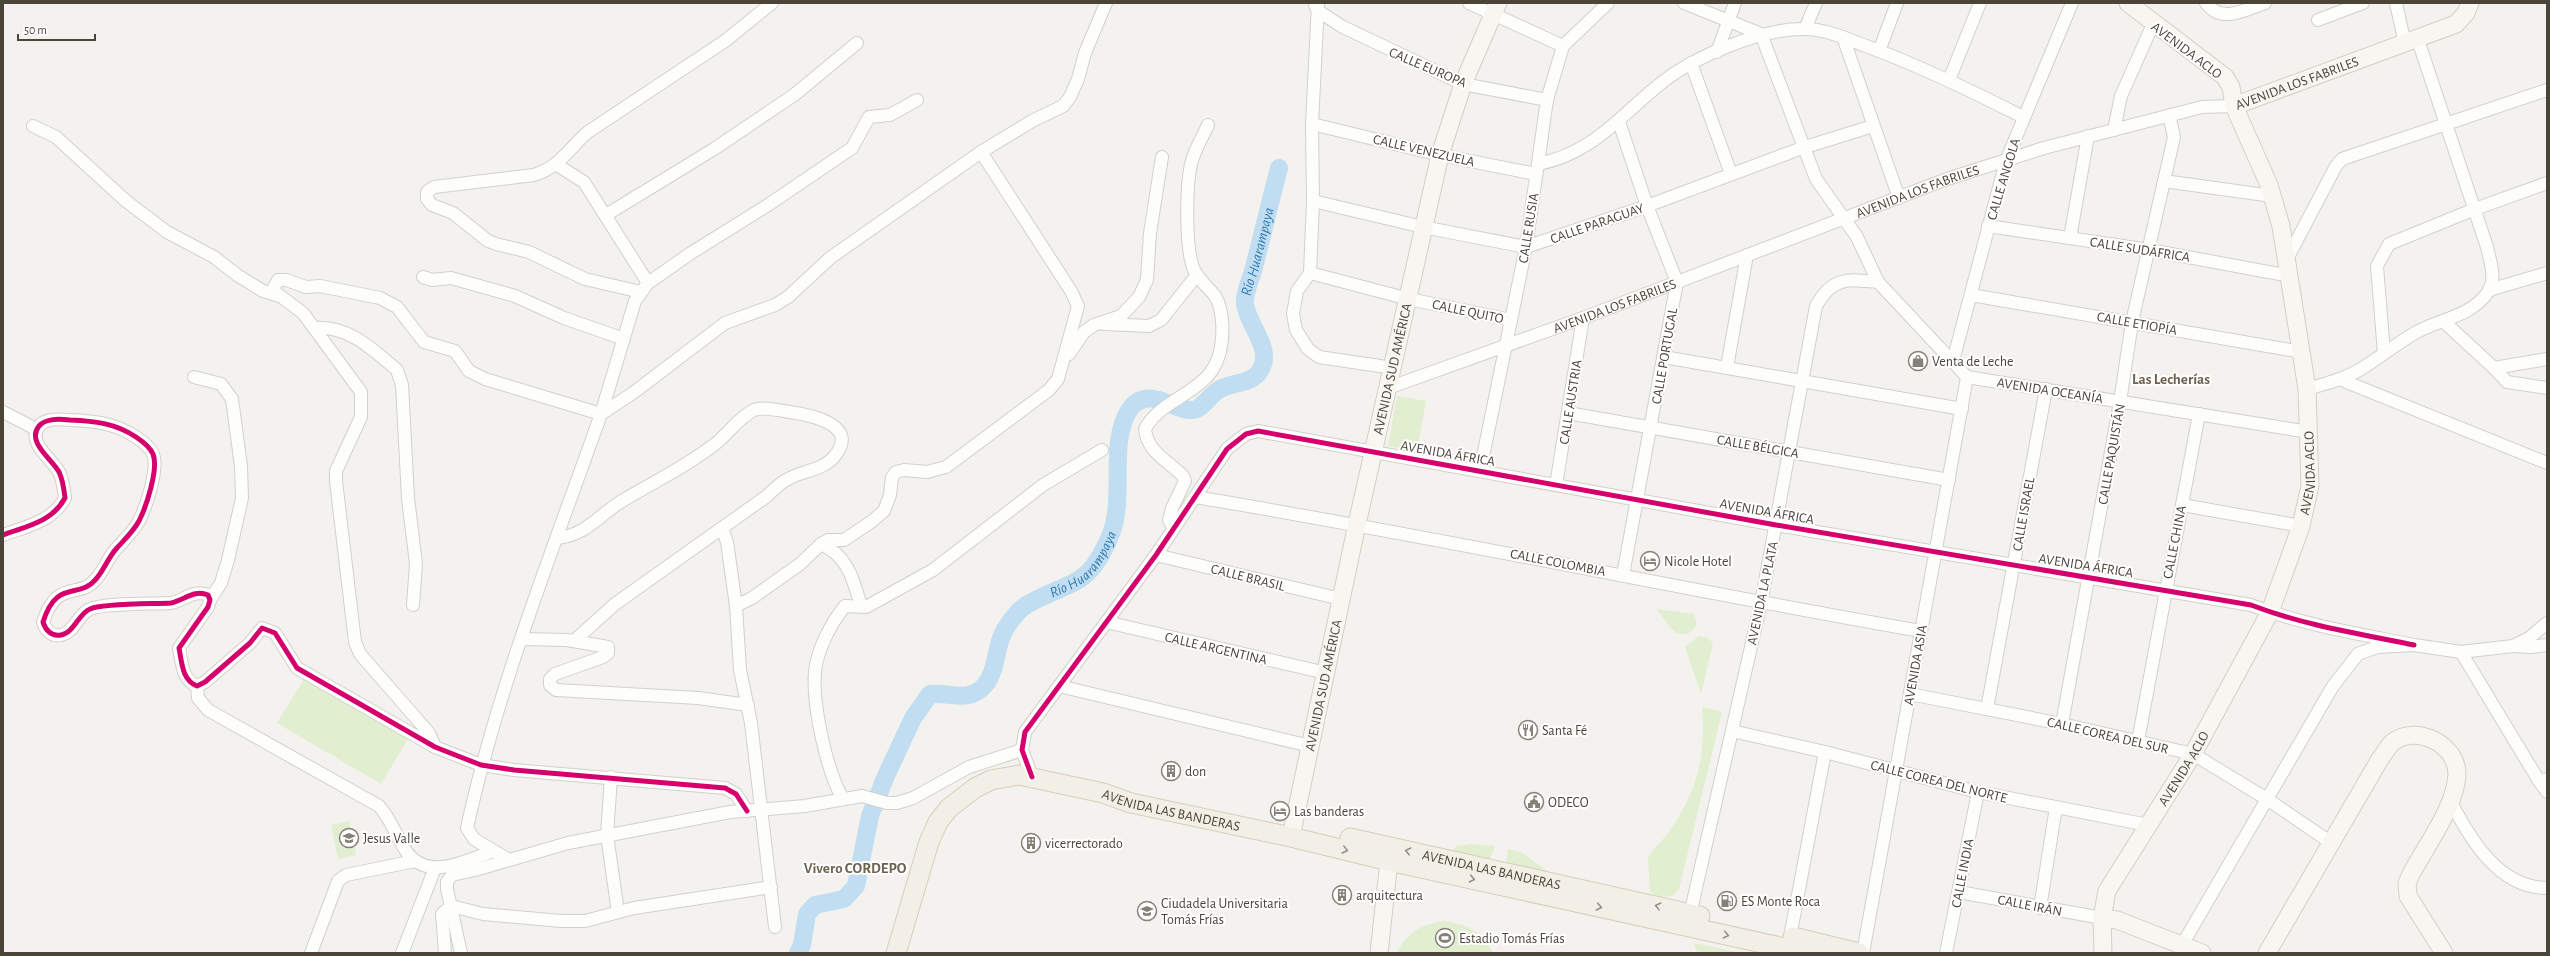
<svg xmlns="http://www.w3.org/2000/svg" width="2550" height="956" font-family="'Alegreya Sans',sans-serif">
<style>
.green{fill:#e1eecf}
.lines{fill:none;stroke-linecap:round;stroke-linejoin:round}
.river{stroke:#c0ddf1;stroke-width:18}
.street-casing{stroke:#d2d0cb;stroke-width:14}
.secondary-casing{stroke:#d3cfc5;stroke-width:19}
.primary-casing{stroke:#d6cebb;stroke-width:21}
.street{stroke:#fdfdfc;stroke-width:12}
.secondary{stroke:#f7f6f1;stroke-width:17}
.primary{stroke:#f2efe6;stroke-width:19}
.cycleway-casing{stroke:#fff;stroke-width:8}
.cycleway{stroke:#d6006c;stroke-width:5}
.oneway{stroke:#969187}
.labels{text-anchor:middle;stroke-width:4;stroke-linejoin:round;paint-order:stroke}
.street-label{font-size:14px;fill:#4b4439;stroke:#fff}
.poi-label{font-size:14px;fill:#4b4439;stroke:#fff;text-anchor:start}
.water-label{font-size:15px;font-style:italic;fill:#2e7ab2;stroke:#fff}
.neighbourhood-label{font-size:15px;font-weight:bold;fill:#6e6250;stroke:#fff}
</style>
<rect width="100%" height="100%" fill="#f4f2ee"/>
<g class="green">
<path d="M 1397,396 L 1426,401 L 1417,451 L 1388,446 Z"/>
<path d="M 1656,609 L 1694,614 L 1697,625 C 1679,648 1669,624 1656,609 Z"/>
<path d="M 1699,636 L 1708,638 L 1713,643 L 1701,694 L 1685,647 Z"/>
<path d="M 310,669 L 414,729 L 381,784 L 277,723 Z"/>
<path d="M 1702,707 L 1722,712 L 1679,889 L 1673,896 L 1657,897 L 1650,891 L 1648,858 C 1653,847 1665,839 1671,829 C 1698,789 1706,755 1702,707 Z"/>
<path d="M 349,821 L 356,855 L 338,859 L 331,825 Z"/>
<path d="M 1470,844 L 1495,846 L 1490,859 L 1451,851 L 1457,846 Z"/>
<path d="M 1508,849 L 1521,852 L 1550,873 L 1511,864 L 1506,861 Z"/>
<path d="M 1444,921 C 1466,924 1483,932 1493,953 L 1397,953 C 1406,932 1423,924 1444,921 Z"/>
<path d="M 1694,943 L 1742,953 L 1697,953 Z"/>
</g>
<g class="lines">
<path class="river" id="s1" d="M 798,953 L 802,945 L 807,914 L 815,905 L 844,899 L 856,886 L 870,816 L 885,778 L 913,718 L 930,694 C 948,692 965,702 981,689 C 995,677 995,657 1000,641 C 1003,630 1011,620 1018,612 C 1024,605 1035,600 1044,596 C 1056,590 1073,585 1084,576 C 1096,567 1107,545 1112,531 C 1125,494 1108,441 1130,409 C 1148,384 1175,412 1193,410 C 1204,408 1210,394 1220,389 C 1235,381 1257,385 1263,364 C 1269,345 1248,324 1245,304 C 1244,294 1250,280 1253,271 C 1262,237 1270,202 1279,168"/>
<defs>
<g id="street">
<path d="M 1318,3 L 1312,124 L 1313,201 L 1310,273 L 1297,291 L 1293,314 L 1296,330 L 1308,349 L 1319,357 L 1393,368"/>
<path d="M 1469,3 L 1563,46"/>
<path d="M 1684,3 L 1761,34"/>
<path d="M 2206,3 C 2222,24 2244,10 2265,3"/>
<path d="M 2396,3 L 2405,44"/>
<path d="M 1315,5 L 1318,11 L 1343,27 L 1463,84 L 1547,100"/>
<path d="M 2318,20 L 2363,3"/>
<path d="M 1805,29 L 1816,3"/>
<path d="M 1761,34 L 1816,179 L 1857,237 L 1878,282 L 1967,377 L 2309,432"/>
<path d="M 1843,37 L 1899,198"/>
<path d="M 1879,51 L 1897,3"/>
<path d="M 1717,52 L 1735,3"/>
<path d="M 1691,63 L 1731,174"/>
<path d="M 1949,80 L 1980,3"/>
<path d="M 1619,122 L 1647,206 L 1677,282 L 1623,575"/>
<path d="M 1312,124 L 1440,155 L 1536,174"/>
<path d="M 33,126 L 56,137 L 126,201 L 167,232 L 214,257 L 237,275 L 263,291 L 279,296"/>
<path d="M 2114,130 L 2121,96 L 2153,24"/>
<path d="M 1538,164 C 1592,154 1620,116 1660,84 C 1693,57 1762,28 1805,29 C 1826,29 1847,39 1866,46 C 1920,66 1972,91 2023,117"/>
<path d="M 557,165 L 584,182 L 648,283"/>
<path d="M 2164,181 L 2272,196"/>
<path d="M 1313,201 L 1423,227 L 1526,247 L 1647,206 L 1802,148 L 1873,126"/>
<path d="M 606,215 L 714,149 L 794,95 L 857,43"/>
<path d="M 1988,226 L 2150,250 L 2290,276"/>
<path d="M 2070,238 L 2088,136"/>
<path d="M 2287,259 L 2336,166 L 2342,159 L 2547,90"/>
<path d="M 1310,273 L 1409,299 L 1511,320"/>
<path d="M 423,277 L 432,280 L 451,278 L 515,296 L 564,318 L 624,339"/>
<path d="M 2489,290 L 2547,273"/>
<path d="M 641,292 L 585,279 L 529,252 L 496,244 L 488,241 L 453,213 L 432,205 L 427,199 L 427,192 L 434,187 L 534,175 C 560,167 568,149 588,132 L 725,41 L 772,3"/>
<path d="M 1971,295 L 2302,352"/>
<path d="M 2443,321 L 2494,368 L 2547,359"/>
<path d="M 1104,324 L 1149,326 L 1161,320 L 1197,275"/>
<path d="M 314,328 C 349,325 373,350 397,370 L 402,385 L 408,498 L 416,564 L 413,605"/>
<path d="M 2384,353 L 2377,266 L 2389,244 L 2475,209 L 2547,183"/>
<path d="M 1069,354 L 1084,332 L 1094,325 L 1121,316 L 1139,297 L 1147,280 L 1150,233 L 1162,157"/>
<path d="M 1664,357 L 1962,409"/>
<path d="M 1953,361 L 2006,161 L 2072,3"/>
<path d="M 1727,367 L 1747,255"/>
<path d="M 2494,368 L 2507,382 L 2547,388"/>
<path d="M 194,377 L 221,384 L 232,399 L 241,466 L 242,498 L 228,560 L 221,583 L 210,600"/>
<path d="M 2339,379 L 2547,463"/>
<path id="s2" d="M 1388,388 L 1583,318 L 1947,179 L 2044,148 L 2202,107 L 2234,106"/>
<path d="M 2307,389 C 2325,384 2344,379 2361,369 C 2379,358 2396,344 2415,333 C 2439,319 2471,317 2488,292 C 2497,279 2490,261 2487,247 L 2418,40"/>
<path d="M 3,412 L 36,429"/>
<path d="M 1568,413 L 1949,480"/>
<path d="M 1480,471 L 1526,247 L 1547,100 L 1563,46 L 1608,3"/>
<path d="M 1556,485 L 1583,318"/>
<path d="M 1195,497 C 1438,537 1679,589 1921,631"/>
<path d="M 2182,505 L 2301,526"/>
<path d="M 722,528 L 727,542 L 736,606 L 740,670 L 751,723 L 775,927"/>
<path d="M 1174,528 L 1169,520 L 1172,508 L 1185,481 L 1183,476 C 1168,461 1147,452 1145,429 C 1162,397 1209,393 1219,355 C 1224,339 1224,310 1215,296 C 1208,287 1199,280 1194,270 C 1185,249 1186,187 1191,164 C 1194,151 1202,138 1208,125"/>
<path d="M 3,535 C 27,526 52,522 65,498 C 64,489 63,480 59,472 C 52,459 26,442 39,426 C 46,418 59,419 70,420 C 94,421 115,423 136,437 C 142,441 150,447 153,454 C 159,469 146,507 139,521 C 133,532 124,540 116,549 C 108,558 104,570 96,579 C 79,600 57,578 43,622 C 45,629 51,637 61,635 C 74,633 78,614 90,609 C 103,603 153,604 171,603 C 185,600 194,589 208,595 L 210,600 L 208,607 L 179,648 C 182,663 182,680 197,686 L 205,682 L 250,643 L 262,628 L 275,633 L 297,668 L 435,747 L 481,765 L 514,770 L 725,788 L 736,794 L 747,811"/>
<path d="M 557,538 C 585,536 599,515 622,501 C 653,482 686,467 715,444 C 727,435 739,417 754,410 C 764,406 779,411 790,412 C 811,415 861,425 834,457 C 823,470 802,471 788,479 C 780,483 773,490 767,496 L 615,604 L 574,641"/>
<path d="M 821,544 C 848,556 853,579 861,606"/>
<path d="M 1156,555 L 1341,599"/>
<path d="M 736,606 L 752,598 L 800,564 L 821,544 L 828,540 L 844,540 L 871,522 L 884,511 L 890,495 L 892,477 L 896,472 L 904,470 L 927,472 L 946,467 L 1049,390 L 1058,379 L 1078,306 L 1071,291 L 981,152"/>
<path d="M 1106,622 L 1326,673"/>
<path d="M 521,639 L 567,640 L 608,647 L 608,653 L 603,657 L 555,674 L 550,679 L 550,685 L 556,690 L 698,698 L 748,705"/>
<path d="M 2513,646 L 2531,647 L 2547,645"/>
<path d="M 2461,652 L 2539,781 L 2547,779"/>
<path d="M 197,686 L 198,698 L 208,710 L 379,806 C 391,819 396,836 406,851 C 427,882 466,861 493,851"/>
<path d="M 1059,686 L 1310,746"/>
<path d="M 1910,694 L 2062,724 L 2193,754 L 2267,799 L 2330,842"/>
<path d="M 1987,709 L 2046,389"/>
<path d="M 2062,724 L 2120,402 L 2132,322 L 2174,137 L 2169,115"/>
<path d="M 1732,731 L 1825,752 L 1978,792 L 2148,825"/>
<path d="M 2138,741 L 2199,414"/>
<path d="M 435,747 L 429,733 L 360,654 L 355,642 L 336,481 L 336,471 L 361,417 L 361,392 L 303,313 L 275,292 L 274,287 L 278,280 L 286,280 L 306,287 L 320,286 L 380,298 L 397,307 L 424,342 L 455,351 L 469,371 L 485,379 L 601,414 L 635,301 L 648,283 L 691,253 L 768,205 L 852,148 L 869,117 L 890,115 L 917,100"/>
<path d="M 611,777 L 607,835 L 618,912"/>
<path d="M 1032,777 L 1022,750 L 1025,732 L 1156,555 L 1227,449 L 1246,434 L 1258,431 L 1776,525 L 2251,605 C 2303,625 2360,634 2414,645"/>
<path d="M 2539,781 L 2547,792"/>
<path d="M 843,799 C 827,772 812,705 815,672 C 817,650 831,623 845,606 L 866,607 L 933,570 L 1043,485 L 1102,450"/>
<path d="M 2451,802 C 2470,839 2499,888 2547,888"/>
<path d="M 509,860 L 474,839 L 467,828 C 498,686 553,550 601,414 L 633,393 L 725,323 L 775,305 L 788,297 L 830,258 L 981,152 L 1032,121 L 1063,106 L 1070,97 L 1078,79 L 1085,53 L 1106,3"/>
<path d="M 1959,892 L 2102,918"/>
<path d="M 2040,908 L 2056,807"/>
<path d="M 1689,919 L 1761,603 L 1816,306 C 1832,277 1848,279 1878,282"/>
<path d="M 1790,937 L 1825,752"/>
<path d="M 2182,945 L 2333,686 L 2358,654 L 2377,647 L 2414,645 L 2461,652 L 2513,646 L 2529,638 L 2547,623"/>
<path d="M 311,953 L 338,881 L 346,875 L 415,861"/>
<path d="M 402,953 L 435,868"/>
<path d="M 445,953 L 442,914 L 451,906 L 483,914 L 561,921 L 585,921 L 634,908 L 771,887"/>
<path d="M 461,953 L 447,889 L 447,882 L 452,875 L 475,870 L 568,843 L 730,812 L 805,806 L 862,796 L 887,803 L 897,803 L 913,798 L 969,767 L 1022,750"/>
<path d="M 1863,953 L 1967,377"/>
<path d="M 1946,953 L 1978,792"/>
</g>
<g id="secondary">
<path id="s3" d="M 2234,106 L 2456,24 L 2466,13 L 2470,3"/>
<path id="s4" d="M 1291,837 L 1357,524 L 1440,155 L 1463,84 L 1498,3"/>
<path d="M 2102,918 L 2117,920 L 2202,953"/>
<path d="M 1379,953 L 1389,861"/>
<path id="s5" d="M 2103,953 L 2102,918 L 2107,891 L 2193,754 L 2270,612 L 2301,526 L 2310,486 L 2307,389 L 2281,226 L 2269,185 L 2234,106 L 2231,87 L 2225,77 L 2128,3"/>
<path d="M 2267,953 L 2380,759 C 2384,754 2388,746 2393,742 C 2416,724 2457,744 2457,774 C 2456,806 2426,846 2411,874 L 2407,883 L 2408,896 L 2444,953"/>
</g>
<g id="primary">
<path id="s6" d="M 1350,838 L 1700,916"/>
<path d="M 1793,937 L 1859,953"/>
<path id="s7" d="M 896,953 L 929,842 L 938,822 L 949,808 L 975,788 L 991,780 L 1019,775 L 1103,793 L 1131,803 L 1291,837 L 1389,861 L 1808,953"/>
</g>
</defs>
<use href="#street" class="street-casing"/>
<use href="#secondary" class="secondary-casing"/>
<use href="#primary" class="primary-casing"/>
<use href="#street" class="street"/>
<use href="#secondary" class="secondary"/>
<use href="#primary" class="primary"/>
<defs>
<g id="cycleway">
<path d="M 3,535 C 27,526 52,522 65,498 C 64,489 63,480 59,472 C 52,459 26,442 39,426 C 46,418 59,419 70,420 C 94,421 115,423 136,437 C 142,441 150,447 153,454 C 159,469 146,507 139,521 C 133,532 124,540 116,549 C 108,558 104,570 96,579 C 79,600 57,578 43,622 C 45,629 51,637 61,635 C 74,633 78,614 90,609 C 103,603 153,604 171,603 C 185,600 194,589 208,595 L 210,600 L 208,607 L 179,648 C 182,663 182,680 197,686 L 205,682 L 250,643 L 262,628 L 275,633 L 297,668 L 435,747 L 481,765 L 514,770 L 725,788 L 736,794 L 747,811"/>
<path d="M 1032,777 L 1022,750 L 1025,732 L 1156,555 L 1227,449 L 1246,434 L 1258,431 L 1776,525 L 2251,605 C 2303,625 2360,634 2414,645"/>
</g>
</defs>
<use href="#cycleway" class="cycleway-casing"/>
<use href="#cycleway" class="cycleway"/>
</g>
<defs><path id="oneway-chevron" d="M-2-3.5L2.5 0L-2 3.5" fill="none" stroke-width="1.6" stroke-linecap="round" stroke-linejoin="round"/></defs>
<g class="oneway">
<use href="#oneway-chevron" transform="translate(1345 850) rotate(14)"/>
<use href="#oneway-chevron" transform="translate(1408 851) rotate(-167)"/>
<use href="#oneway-chevron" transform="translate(1472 879) rotate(12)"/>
<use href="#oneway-chevron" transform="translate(1658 906) rotate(-166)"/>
<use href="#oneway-chevron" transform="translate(1599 907) rotate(12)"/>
<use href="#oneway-chevron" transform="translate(1726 935) rotate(12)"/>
</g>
<defs>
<symbol id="shop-ring" viewBox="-11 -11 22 22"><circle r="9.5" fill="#fff" stroke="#868178" stroke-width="1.5"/><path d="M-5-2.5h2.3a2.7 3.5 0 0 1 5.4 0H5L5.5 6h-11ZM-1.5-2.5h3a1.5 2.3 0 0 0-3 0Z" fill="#868178"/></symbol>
<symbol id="hotel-ring" viewBox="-11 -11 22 22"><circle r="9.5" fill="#fff" stroke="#868178" stroke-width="1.5"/><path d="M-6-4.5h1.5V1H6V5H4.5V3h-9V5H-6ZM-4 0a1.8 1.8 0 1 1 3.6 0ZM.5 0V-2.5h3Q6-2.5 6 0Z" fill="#868178"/></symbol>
<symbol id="restaurant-ring" viewBox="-11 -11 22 22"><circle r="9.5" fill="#fff" stroke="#868178" stroke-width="1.5"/><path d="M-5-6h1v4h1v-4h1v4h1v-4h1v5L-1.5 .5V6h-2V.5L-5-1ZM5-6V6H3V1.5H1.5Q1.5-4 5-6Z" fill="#868178"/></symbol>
<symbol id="building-ring" viewBox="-11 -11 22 22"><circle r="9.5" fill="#fff" stroke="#868178" stroke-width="1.5"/><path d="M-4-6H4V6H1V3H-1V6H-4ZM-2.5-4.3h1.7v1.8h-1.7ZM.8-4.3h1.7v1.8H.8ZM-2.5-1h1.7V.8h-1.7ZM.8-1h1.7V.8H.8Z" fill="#868178"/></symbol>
<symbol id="civic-ring" viewBox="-11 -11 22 22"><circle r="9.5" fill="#fff" stroke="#868178" stroke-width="1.5"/><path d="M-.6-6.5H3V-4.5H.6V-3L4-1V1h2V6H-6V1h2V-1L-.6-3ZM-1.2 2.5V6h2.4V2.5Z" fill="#868178"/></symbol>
<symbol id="school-ring" viewBox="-11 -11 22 22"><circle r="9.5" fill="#fff" stroke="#868178" stroke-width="1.5"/><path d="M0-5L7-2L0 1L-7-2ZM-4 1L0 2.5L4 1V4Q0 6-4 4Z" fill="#868178"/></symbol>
<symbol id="fuel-ring" viewBox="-11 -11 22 22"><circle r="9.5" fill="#fff" stroke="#868178" stroke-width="1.5"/><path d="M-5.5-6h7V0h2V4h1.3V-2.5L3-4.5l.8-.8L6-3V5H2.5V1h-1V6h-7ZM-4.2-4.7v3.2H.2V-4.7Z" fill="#868178"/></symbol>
<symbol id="university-ring" viewBox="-11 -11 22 22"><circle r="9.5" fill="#fff" stroke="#868178" stroke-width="1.5"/><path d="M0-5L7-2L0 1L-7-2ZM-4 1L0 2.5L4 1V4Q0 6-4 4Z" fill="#868178"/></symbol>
<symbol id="stadium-ring" viewBox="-11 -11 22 22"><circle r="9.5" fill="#fff" stroke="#868178" stroke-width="1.5"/><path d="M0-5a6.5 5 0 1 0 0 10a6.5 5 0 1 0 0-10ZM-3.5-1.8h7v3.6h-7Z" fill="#868178"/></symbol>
</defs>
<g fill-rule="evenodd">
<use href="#shop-ring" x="1907" y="350" width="22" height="22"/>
<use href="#hotel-ring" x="1639" y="550" width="22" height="22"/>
<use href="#restaurant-ring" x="1517" y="719" width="22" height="22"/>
<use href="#building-ring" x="1160" y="760" width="22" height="22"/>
<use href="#civic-ring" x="1523" y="791" width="22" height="22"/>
<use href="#hotel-ring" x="1269" y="800" width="22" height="22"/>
<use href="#school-ring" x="338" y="827" width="22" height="22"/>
<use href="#building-ring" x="1020" y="832" width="22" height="22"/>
<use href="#building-ring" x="1331" y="884" width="22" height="22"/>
<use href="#fuel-ring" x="1716" y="890" width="22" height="22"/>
<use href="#university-ring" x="1136" y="900" width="22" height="22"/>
<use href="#stadium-ring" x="1434" y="927" width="22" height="22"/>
</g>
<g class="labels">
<g class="street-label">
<text transform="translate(2187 50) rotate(37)" y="5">AVENIDA ACLO</text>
<text transform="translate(1428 67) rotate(23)" y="5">CALLE EUROPA</text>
<text dy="5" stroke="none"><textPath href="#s3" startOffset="67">AVENIDA LOS FABRILES</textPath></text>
<text transform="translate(1424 150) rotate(13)" y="5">CALLE VENEZUELA</text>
<text transform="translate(2003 179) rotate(-73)" y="5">CALLE ANGOLA</text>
<text dy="5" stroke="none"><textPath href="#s2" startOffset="565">AVENIDA LOS FABRILES</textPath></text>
<text transform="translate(1597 223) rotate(-19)" y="5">CALLE PARAGUAY</text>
<text transform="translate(1528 228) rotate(-81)" y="5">CALLE RUSIA</text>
<text transform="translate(2140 249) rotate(9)" y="5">CALLE SUDÁFRICA</text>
<text dy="5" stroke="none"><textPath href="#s2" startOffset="241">AVENIDA LOS FABRILES</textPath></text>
<text transform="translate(1468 311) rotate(12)" y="5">CALLE QUITO</text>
<text transform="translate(2137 323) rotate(10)" y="5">CALLE ETIOPÍA</text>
<text transform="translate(1664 356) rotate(-80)" y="5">CALLE PORTUGAL</text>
<text dy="5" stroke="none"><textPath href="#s4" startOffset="479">AVENIDA SUD AMÉRICA</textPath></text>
<text transform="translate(2050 390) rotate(9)" y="5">AVENIDA OCEANÍA</text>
<text transform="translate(1570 402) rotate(-81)" y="5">CALLE AUSTRIA</text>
<text transform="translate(1758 446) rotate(10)" y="5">CALLE BÉLGICA</text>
<text transform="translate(1448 453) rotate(10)" y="5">AVENIDA ÁFRICA</text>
<text transform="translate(2111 454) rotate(-80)" y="5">CALLE PAQUISTÁN</text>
<text dy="5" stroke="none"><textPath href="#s5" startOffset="531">AVENIDA ACLO</textPath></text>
<text transform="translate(1767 511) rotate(10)" y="5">AVENIDA ÁFRICA</text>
<text transform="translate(2023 514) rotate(-80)" y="5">CALLE ISRAEL</text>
<text transform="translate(2174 542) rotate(-79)" y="5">CALLE CHINA</text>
<text transform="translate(1558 562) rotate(11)" y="5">CALLE COLOMBIA</text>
<text transform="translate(2086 565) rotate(9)" y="5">AVENIDA ÁFRICA</text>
<text transform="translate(1248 577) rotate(14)" y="5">CALLE BRASIL</text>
<text transform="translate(1762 593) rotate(-78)" y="5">AVENIDA LA PLATA</text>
<text transform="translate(1216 648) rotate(13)" y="5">CALLE ARGENTINA</text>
<text transform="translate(1915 665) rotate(-80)" y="5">AVENIDA ASIA</text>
<text dy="5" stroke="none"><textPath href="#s4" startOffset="155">AVENIDA SUD AMÉRICA</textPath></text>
<text transform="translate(2108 735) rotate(13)" y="5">CALLE COREA DEL SUR</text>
<text dy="5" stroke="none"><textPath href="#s5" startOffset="207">AVENIDA ACLO</textPath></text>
<text transform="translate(1939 781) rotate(14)" y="5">CALLE COREA DEL NORTE</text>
<text dy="5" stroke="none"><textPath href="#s7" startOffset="391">AVENIDA LAS BANDERAS</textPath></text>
<text dy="5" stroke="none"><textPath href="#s6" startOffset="145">AVENIDA LAS BANDERAS</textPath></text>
<text transform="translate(1962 873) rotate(-79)" y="5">CALLE INDIA</text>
<text transform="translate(2030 905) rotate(11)" y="5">CALLE IRÁN</text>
</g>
<g class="poi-label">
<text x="1932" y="366">Venta de Leche</text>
<text x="1664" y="566">Nicole Hotel</text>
<text x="1542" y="735">Santa Fé</text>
<text x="1185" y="776">don</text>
<text x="1548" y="807">ODECO</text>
<text x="1294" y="816">Las banderas</text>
<text x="363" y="843">Jesus Valle</text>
<text x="1045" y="848">vicerrectorado</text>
<text x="1356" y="900">arquitectura</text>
<text x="1741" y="906">ES Monte Roca</text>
<text x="1161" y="908">Ciudadela Universitaria<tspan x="1161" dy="16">Tomás Frías</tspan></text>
<text x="1459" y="943">Estadio Tomás Frías</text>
</g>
<g class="water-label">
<text dy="5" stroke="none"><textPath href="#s1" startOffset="974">Río Huarampaya</textPath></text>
<text dy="5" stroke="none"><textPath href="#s1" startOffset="530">Río Huarampaya</textPath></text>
</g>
<g class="neighbourhood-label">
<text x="2171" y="384">Las Lecherías</text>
<text x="855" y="873">Vivero CORDEPO</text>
</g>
</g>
<rect width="2550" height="956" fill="none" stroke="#4b4439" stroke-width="8"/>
<path d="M18 34v6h77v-6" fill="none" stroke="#4b4439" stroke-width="2"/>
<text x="24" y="34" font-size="12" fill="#4b4439" stroke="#ffffff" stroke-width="3" paint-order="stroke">50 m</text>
</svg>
